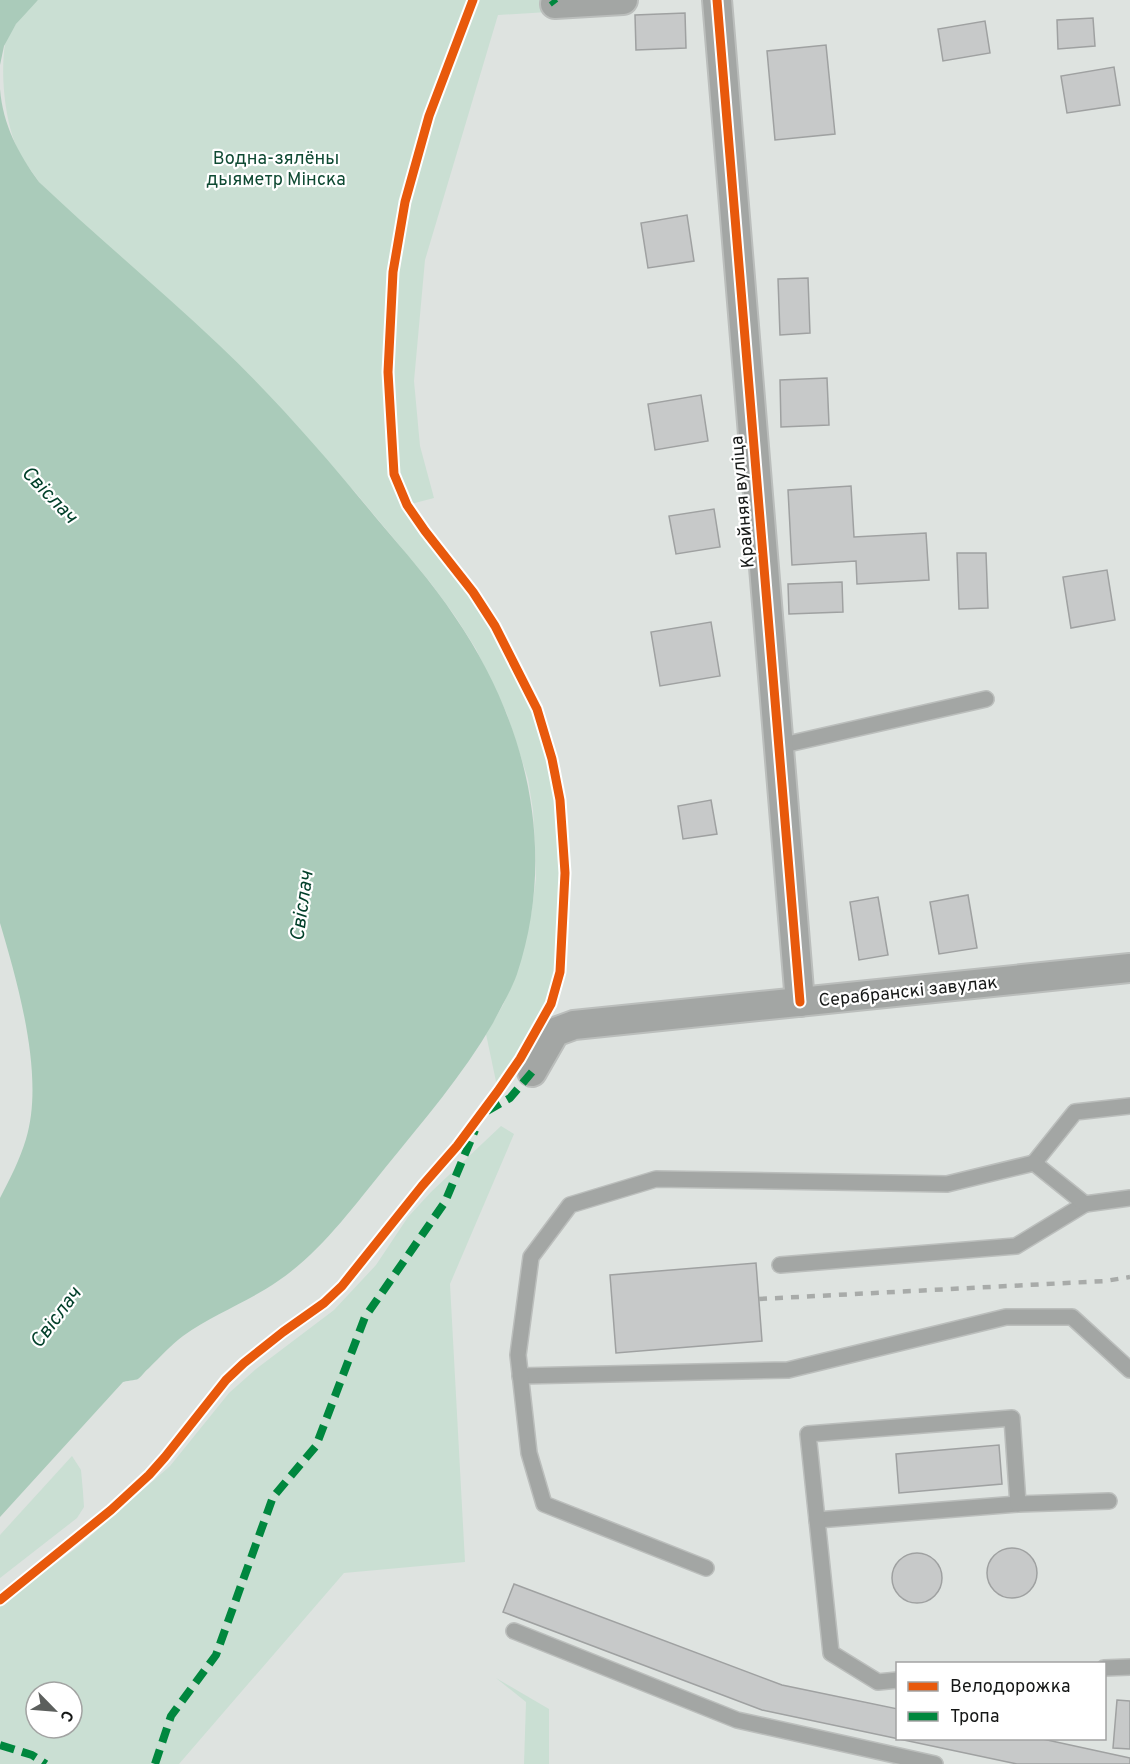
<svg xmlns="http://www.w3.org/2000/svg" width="1130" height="1764" font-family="Overpass,sans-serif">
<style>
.green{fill:#cadfd3;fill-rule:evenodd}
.water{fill:#aacbba}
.building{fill:#c7c9c9;stroke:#9fa1a1;stroke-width:1.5}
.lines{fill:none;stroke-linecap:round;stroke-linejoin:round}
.service-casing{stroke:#bbbebc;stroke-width:18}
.minor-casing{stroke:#bbbebc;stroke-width:32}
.service{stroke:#a3a6a4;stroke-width:15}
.minor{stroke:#a3a6a4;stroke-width:28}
.rail{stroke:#a8aba9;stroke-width:4.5;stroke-dasharray:8 8;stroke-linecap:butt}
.quiet{stroke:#00873e;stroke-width:8;stroke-dasharray:15 8;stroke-linecap:butt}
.cycleway-casing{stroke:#fff;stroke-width:13}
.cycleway{stroke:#e8590c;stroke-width:9}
.labels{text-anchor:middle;stroke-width:4.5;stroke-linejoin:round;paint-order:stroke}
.park-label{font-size:18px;fill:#0f4a33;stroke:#fff}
.street-label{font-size:18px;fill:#161817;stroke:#fff}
.water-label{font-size:20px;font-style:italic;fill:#003f29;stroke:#fff}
</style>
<rect width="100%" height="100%" fill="#dee3e0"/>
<g class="green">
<path d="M 38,0 L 554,0 L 548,12 L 498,15 L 425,260 L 414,381 L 420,446 L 434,498 L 407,505 L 425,531 L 473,592 L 495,626 L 537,709 L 552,759 L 560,800 L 565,873 L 560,972 L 551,1004 L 520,1059 L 498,1091 L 486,1034 L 503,1005 L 515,978 L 531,915 L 536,879 L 535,843 L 533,810 L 528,779 L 507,714 L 476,649 L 455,616 L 430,582 L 355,492 L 39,182 C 34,174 28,167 23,159 C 5,131 0,76 5,44 C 12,27 24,12 38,0 Z"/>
<path d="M 501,1126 L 514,1134 L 450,1284 L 465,1562 L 344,1573 L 179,1764 L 0,1764 L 0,1605 L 79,1546 L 170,1466 L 229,1393 L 256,1369 L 334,1310 L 376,1265 L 408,1217 L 431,1192 ZM 36,1692 L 72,1692 L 72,1728 L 36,1728 Z"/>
<path d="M 72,1456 L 81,1470 L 83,1492 L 84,1507 L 77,1518 L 0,1578 L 0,1535 Z"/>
<path d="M 496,1678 L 549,1709 L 549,1764 L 524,1764 L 526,1702 Z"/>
</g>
<g class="water">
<path d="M 0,0 L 38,0 L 16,24 L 4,46 L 0,65 Z"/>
<path d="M 0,89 C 3,125 18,153 39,182 C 98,238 160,289 219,345 C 276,399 327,458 377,519 C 404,551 432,582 455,617 C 527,722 558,851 517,974 C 511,991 501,1007 493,1023 C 463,1075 423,1121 385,1168 C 353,1207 321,1252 278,1281 C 248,1302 213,1314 183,1336 C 171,1345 160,1357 149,1368 C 145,1371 142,1376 138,1379 C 136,1380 125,1381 123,1382 L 0,1517 L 0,1198 C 10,1179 20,1159 26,1139 C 45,1077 18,984 0,923 Z"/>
</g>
<g class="building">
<path d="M 685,13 L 686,48 L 636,50 L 635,15 Z"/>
<path d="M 1093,18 L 1095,46 L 1058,49 L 1057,20 Z"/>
<path d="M 985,21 L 990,53 L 943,61 L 938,29 Z"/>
<path d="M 826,45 L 835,134 L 775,140 L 767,51 Z"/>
<path d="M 1114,67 L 1120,105 L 1067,113 L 1061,76 Z"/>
<path d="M 687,215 L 694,261 L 648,268 L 641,223 Z"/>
<path d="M 808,278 L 810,333 L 780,335 L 778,279 Z"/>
<path d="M 827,378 L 829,425 L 781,427 L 780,380 Z"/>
<path d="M 701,395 L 708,441 L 655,450 L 648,404 Z"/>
<path d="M 851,486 L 854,537 L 926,533 L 929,580 L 857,584 L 856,561 L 792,565 L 788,490 Z"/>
<path d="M 714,509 L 720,547 L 676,554 L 669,516 Z"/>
<path d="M 957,553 L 986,553 L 988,608 L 959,609 Z"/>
<path d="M 1107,570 L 1115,620 L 1071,628 L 1063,577 Z"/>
<path d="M 842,582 L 843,612 L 789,614 L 788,584 Z"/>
<path d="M 711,622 L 720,676 L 660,686 L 651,632 Z"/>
<path d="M 711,800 L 717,834 L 683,839 L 678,806 Z"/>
<path d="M 968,895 L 977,948 L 939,954 L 930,902 Z"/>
<path d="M 878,897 L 888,955 L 859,960 L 850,902 Z"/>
<path d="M 756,1263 L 762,1341 L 616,1353 L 610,1275 Z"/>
<path d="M 999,1445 L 1002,1484 L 899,1493 L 896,1454 Z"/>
<circle cx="1012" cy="1573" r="25"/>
<circle cx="917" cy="1578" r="25"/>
<path d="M 514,1584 L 782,1685 L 898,1709 L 898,1738 L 1038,1738 L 1130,1758 L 1130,1764 L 1017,1764 L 762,1710 L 503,1612 Z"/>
<path d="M 1117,1700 L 1130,1701 L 1130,1749 L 1113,1748 Z"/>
</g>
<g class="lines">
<defs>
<g id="service">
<path d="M 779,746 L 986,699"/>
<path d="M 1034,1163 L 1075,1112 L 1130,1106"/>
<path d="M 780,1265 L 1016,1246 L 1085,1204"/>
<path d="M 520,1376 L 788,1370 L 1006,1317 L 1072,1317 L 1130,1370"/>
<path d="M 817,1520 L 1018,1504"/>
<path d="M 706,1568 L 544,1504 L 529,1453 L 518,1355 L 531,1257 L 570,1205 L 656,1179 L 947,1184 L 1034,1163 L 1085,1204 L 1130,1198"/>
<path d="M 514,1631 L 737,1720 L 935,1764"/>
<path d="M 1104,1668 L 1130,1667"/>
<path d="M 898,1680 L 878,1682 L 831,1653 L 808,1434 L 1012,1418 L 1018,1504 L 1109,1501"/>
</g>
<g id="minor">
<path d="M 717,0 L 800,1002"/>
<path d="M 555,4 L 623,0"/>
<path d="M 532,1072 L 555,1032 L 574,1025 L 1130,968"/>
</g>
</defs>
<use href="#service" class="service-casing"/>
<use href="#minor" class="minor-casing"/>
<use href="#service" class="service"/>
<use href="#minor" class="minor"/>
<path class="rail" d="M 759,1299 L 1105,1281 L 1130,1277"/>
<g class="quiet">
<path d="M 552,0 L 555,4"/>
<path d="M 487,1111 L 510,1098 L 532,1072"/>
<path d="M 0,1745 L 32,1755 L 46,1764"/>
<path d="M 155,1764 L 171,1716 L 216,1655 L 273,1497 L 316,1446 L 365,1317 L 445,1202 L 475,1130"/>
</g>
<defs>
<g id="cycleway">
<path d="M 717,0 L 800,1002"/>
<path d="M 0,1600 L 111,1510 L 149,1475 L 165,1457 L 226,1380 L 244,1363 L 283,1332 L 324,1303 L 342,1286 L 422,1186 L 457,1146 L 498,1091 L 520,1059 L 551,1004 L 560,972 L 565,873 L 560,800 L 552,759 L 537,709 L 495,626 L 473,592 L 425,531 L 407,505 L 394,474 L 388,372 L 393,272 L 405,202 L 429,116 L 473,0"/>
</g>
</defs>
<use href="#cycleway" class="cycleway-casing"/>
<use href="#cycleway" class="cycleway"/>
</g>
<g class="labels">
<g class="park-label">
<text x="276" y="164">Водна-зялёны<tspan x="276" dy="21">дыяметр Мінска</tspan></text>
</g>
<g class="street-label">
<text transform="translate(742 502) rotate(-95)" y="6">Крайняя вуліца</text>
<text transform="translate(908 991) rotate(-6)" y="6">Серабранскі завулак</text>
</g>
<g class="water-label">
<text transform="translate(50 494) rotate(46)" y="7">Свіслач</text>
<text transform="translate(301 906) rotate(-82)" y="7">Свіслач</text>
<text transform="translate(55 1317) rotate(-53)" y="7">Свіслач</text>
</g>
</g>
<rect x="896" y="1662" width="210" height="78" fill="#ffffff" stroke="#a2a3a2" stroke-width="1.5"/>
<rect x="908" y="1682" width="30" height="9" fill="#e8590c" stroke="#a2a3a2" stroke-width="1.5"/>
<text x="950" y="1692" font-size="18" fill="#161817">Велодорожка</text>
<rect x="908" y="1712" width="30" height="9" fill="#00873e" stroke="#a2a3a2" stroke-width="1.5"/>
<text x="950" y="1722" font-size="18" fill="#161817">Тропа</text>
<g transform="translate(54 1710) rotate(115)"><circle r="28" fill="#ffffff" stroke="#a2a3a2" stroke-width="1.5"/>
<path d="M0-4.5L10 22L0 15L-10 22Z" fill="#5c5f5d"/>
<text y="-9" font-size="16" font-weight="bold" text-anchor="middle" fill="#161817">С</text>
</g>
</svg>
